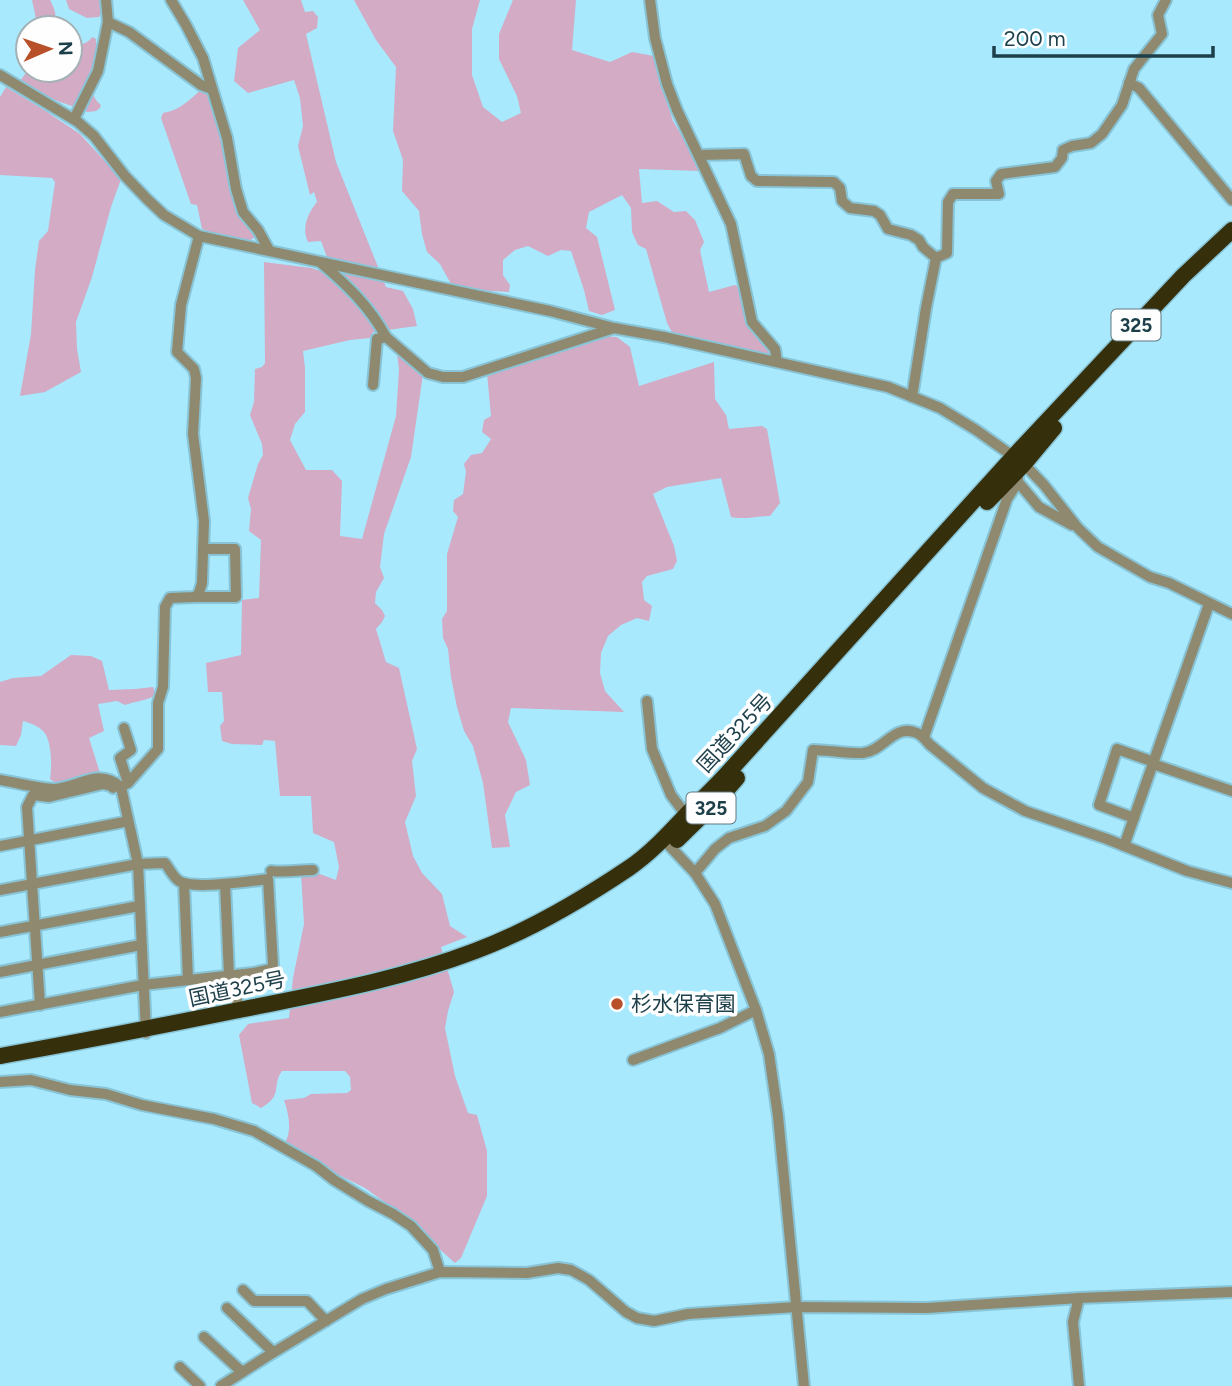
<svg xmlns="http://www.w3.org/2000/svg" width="1232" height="1386" font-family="Figtree,'Noto Sans JP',sans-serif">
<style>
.green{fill:#d3abc5}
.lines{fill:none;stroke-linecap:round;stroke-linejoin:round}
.minor-casing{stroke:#89c4d6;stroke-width:14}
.highway-casing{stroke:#89c4d6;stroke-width:19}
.minor{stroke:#8f8a6f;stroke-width:10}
.highway{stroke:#352f0b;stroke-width:16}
.poi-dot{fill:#b8502a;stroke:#fefefe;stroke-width:2.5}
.labels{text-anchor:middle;stroke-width:7;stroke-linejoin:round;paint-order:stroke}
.shield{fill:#fefefe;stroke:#607880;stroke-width:2}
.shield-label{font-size:19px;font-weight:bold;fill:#1c3f4a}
.street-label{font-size:21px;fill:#1c3f4a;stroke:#fefefe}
.poi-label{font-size:21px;fill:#1c3f4a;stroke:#fefefe;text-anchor:start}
</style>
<rect width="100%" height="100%" fill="#a8e9fe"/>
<g class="green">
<path d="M 32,0 L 50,0 C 56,12 57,15 52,28 L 38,28 Z"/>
<path d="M 66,0 L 103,0 L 104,7 L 99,17 L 87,18 L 69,9 Z"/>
<path d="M 243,0 L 301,0 L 305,12 L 313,11 L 318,17 L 317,28 L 306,34 L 336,162 L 386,287 L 403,291 L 413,309 L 417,326 L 373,332 L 370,338 L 350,340 L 303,351 L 305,368 L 305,412 L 295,424 L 290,440 L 306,470 L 332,470 L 342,481 L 340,536 L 362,539 L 396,416 L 399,370 L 397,352 L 423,374 L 411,457 L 384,534 L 380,567 L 384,578 L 376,592 L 375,603 L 382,610 L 385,616 L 382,622 L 376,629 L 386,662 L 399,668 L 417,749 L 412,761 L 416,796 L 405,822 L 413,856 L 422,873 L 442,894 L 450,926 L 467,937 L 441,947 L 454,992 L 448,1011 L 445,1028 L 455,1076 L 468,1113 L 477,1115 L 487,1151 L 487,1196 L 461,1258 L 455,1263 L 397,1211 L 365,1188 L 339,1175 L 285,1143 C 292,1130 289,1115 284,1100 L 304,1098 L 311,1094 L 347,1093 L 351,1090 L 350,1077 L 345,1071 L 282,1071 C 271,1086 284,1095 261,1108 L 252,1103 L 239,1035 L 248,1024 L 289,1018 L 293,978 L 304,924 L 301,873 L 317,873 L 336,880 L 339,867 L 334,842 L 313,833 L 311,796 L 280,796 L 275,741 L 264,740 L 262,745 L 232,744 L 222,741 L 220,726 L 224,721 L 222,692 L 208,692 L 206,663 L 241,655 L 242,600 L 259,598 L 261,540 L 249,531 L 251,509 L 248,498 L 258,464 L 263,455 L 262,444 L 250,415 L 254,402 L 255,369 L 262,367 L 265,363 L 264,262 L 311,268 L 324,272 L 328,260 L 321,241 L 308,242 C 301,228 308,213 317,202 L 314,192 L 310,195 L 298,146 L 303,126 L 300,98 L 294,80 L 248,93 L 234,81 L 238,48 L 260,30 Z"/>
<path d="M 354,0 L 480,0 L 472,29 L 472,75 L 483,107 L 502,122 L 521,113 L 517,96 L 499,59 L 499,34 L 513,0 L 576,0 L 572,50 L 610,62 L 632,52 L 654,56 L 661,84 L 673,121 L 691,151 L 700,171 L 639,169 L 642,203 L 657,201 L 674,212 L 686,211 L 695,220 L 704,242 L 700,250 L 709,292 L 735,285 L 741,289 L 769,349 L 770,356 L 673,334 L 667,323 L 646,249 L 638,245 L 632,232 L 631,208 L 622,195 L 589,212 L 586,228 L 597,237 L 615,310 L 602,315 L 589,311 L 584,290 L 571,251 L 561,250 L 548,256 L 528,246 L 515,250 L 503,260 L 503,275 L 510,285 L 509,292 L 477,290 L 451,284 L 440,264 L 427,252 L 422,234 L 419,211 L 402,191 L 403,160 L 393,131 L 396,67 L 376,40 Z"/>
<path d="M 92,37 L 96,39 L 96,44 L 106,52 C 108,70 80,89 101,105 L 100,108 L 96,111 L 87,112 C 80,107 73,107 66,104 C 50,99 35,89 20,81 L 28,70 L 70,70 L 70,45 C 78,46 88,44 92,37 Z"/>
<path d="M 6,87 L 44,110 L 80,134 L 121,179 L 111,207 L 92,277 L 76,322 L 77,349 L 81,372 L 45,392 L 20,396 L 31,334 L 35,270 L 39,241 L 48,231 L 55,182 L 52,178 L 0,175 L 0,97 Z"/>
<path d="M 203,88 L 211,97 L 228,157 L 256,236 L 248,242 L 222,236 L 202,229 L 197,205 L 191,204 L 161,118 L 163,113 C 181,110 190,99 203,88 Z"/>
<path d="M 600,336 L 617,337 L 630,347 L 639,386 L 714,362 L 715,399 L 726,415 L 729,429 L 762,426 L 767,429 L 780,503 L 770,516 C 758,516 743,520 731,517 L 721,478 L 667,487 L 653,494 L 674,546 L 677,561 L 673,569 L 647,576 L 642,582 L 644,600 L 652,606 L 649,621 L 637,618 L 621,625 L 608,636 L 601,653 L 600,673 L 605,691 L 624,712 L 511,708 L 508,722 L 526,760 L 530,785 L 516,792 L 505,815 L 510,847 L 492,848 L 483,783 L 473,746 L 464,731 L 457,707 L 451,677 L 448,649 L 443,638 L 442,619 L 447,611 L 447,554 L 458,517 L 453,511 L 454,500 L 463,494 L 466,472 L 464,464 L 471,455 L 482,453 L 491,439 L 482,432 L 484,420 L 491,416 L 487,373 Z"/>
<path d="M 71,655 L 91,656 L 102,661 L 109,690 L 135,689 L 153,687 L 156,695 C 146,701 136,701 125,705 L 117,701 L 98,704 L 104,731 L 89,738 L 100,773 L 57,784 L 50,779 C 52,767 52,742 44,732 C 39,726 30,723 23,721 L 21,735 L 16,746 L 0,745 L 0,682 L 13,678 L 41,676 Z"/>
</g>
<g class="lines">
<defs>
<g id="minor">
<path d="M 106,0 L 108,22"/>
<path d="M 171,0 L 186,25 L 203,58 L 227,138 L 236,189 L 243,212 L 258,230 L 269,250"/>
<path d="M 650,0 L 655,38 L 667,84 L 677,110 L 731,224 L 752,322 L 775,349 L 777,362"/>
<path d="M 0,75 L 78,122 L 94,136 L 125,176 L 147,199 L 164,215 L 199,236 L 428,285 L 550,311 L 614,328 L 664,337 L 888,387 L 940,408 L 976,430 L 1024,464 L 1044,485 L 1078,528 L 1098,547 L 1150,577 L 1169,583 L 1232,614"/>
<path d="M 1129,83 L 1139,88 L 1232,200"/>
<path d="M 74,119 L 98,71 L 108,22 L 129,32 L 201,85 L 212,89"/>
<path d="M 699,155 L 744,154 L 751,176 L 757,181 L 834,182 L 840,188 L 842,201 L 850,208 L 874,211 L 880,215 L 888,229 L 911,235 L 919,240 L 923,247 L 936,258"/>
<path d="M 936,258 L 947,253 L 948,202 L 953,194 L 999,194 L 996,181 L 1001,174 L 1055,167 L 1062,158 L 1063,150 L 1072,146 L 1091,143 L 1102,134 L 1122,105 L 1134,69 L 1162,34 L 1158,15 L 1166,0"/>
<path d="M 321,263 C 347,285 370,307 386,337"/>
<path d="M 373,385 L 377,339 L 386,337 L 428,373 L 443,377 L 463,377 L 614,328"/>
<path d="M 912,397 L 926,308 L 936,258"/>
<path d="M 1018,478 L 1018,482 L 1039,507 L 1072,525"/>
<path d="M 195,597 L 236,597 L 235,549 L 203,549"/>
<path d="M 647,701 L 652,749 L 671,795 L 686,815"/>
<path d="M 124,728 L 131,750 L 120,758 L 128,783"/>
<path d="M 924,737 L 1007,499 L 1018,482"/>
<path d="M 1153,764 L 1232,791"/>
<path d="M 0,780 C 13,782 42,789 54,789 C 80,787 98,767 121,787 L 138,864 L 146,1033"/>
<path d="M 121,787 L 128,783 L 158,749 L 158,703 L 163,687 L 165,607 L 170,598 L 195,597 L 199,593 L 202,583 L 204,521 L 193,434 L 196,378 L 194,369 L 177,352 L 181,305 L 199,236"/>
<path d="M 1134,818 L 1099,805 L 1117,749 L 1154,762"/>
<path d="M 664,840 L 695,873 L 715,904 L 756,1010 L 769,1054 L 778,1116 L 804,1386"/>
<path d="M 0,846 L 124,822"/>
<path d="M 1124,846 L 1209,604"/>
<path d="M 271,871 C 286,873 299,870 313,870"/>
<path d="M 695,873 L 715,849 L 729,838 L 765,826 L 786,811 L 808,782 L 813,750 C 828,750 849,754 863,753 C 884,751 894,723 917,733 C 923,736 925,739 929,744 L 983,788 L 1025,811 L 1107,839 L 1187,871 L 1232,883"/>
<path d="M 184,883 L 188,980"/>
<path d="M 225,884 L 229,975"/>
<path d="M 0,890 L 138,864 L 165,863 C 169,868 173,877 179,881 C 192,890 251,881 268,879 L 273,965 L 271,969 L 253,973 L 143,985 L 0,1012"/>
<path d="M 0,932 L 139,906"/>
<path d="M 0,972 L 141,945"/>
<path d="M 233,975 L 239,1013"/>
<path d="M 40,1005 L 27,807 L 33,795 L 49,797 L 103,784 L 111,786 L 113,788"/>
<path d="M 633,1060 L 720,1028 L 756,1010"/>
<path d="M 0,1082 L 31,1080 L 70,1090 L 106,1094 L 142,1105 L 214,1119 L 254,1131 L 316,1166 L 334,1180 L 368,1201 L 393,1214 L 411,1226 L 433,1250 L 440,1272"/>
<path d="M 243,1290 L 254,1301 L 307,1301 L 326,1321"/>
<path d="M 1079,1298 L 1073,1322 L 1079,1386"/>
<path d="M 227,1308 L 273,1352"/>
<path d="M 204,1337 L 242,1372"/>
<path d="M 180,1367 L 200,1386"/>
<path d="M 221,1386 L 266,1357 L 362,1299 L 386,1289 L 440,1272 L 527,1273 L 558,1268 L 571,1270 L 589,1280 L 626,1312 L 637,1318 L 654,1321 L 688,1314 L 796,1307 L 927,1308 L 1079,1298 L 1232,1292"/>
</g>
<g id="highway">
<path d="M 987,502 L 1024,464 L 1054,428"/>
<path d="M 677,840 L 716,802 L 737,778"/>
<path d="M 0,1056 C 80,1042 160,1026 239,1010 C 318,994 399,980 475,951 C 526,932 583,899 629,868 C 651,853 668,834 687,814 C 699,802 712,790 724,777 L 1014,456 L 1183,276 L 1232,230"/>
</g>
</defs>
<use href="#minor" class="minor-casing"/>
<use href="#highway" class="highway-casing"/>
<use href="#minor" class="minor"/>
<use href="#highway" class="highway"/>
</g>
<circle class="poi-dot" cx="617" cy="1004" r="7"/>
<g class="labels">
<g class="shield">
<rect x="1111.5" y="309.5" width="49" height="31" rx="5"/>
<rect x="686.5" y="792.5" width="49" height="31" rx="5"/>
</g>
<g class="shield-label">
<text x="1136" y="332">325</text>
<text x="711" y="815">325</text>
</g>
<g class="street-label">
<text transform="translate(735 733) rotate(-47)" y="7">国道325号</text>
<text transform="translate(237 989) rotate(-12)" y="7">国道325号</text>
</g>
<g class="poi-label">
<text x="631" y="1011">杉水保育園</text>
</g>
</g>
<g transform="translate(49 49) rotate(88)"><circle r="33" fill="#fefefe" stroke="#a4b2b6" stroke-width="2"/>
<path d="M0-5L12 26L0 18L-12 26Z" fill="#b8502a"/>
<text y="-10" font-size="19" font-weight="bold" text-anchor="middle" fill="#1c3f4a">N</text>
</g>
<path d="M994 46v10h219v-10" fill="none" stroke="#1c3f4a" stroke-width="3.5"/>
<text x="1004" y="46" font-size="21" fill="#1c3f4a" stroke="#fefefe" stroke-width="5" paint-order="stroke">200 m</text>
</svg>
